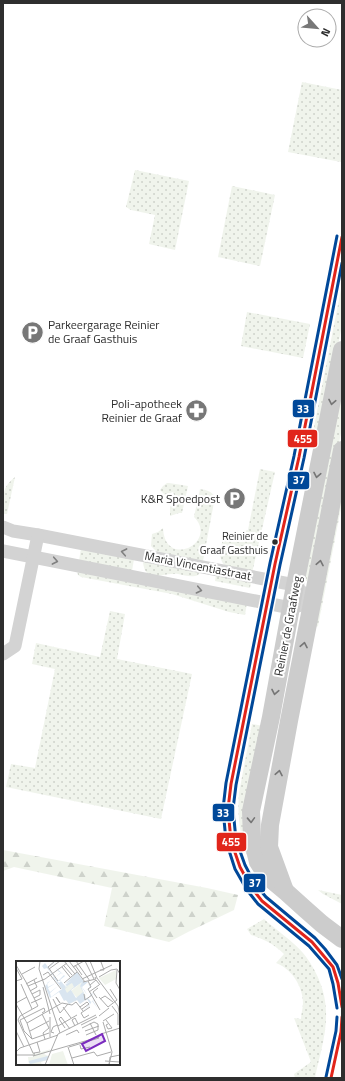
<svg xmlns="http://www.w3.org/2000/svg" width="345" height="1081" font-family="'Titillium Web',sans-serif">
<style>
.grass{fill:url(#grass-dots)}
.forest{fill:url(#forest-firs)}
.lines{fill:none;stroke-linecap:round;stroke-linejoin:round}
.minor{stroke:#d3d3d3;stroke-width:13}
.secondary{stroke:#ccc;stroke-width:18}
.bus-1-casing{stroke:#fff;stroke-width:6}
.bus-2-casing{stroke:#fff;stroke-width:6}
.bus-3-casing{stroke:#fff;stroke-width:6}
.bus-1{stroke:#e1251b;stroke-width:3}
.bus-2{stroke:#004899;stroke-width:3}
.bus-3{stroke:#004899;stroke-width:3}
.oneway{stroke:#757575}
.oneway2{stroke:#808080}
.bus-dot{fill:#2e2e2e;stroke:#fff;stroke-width:1.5}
.labels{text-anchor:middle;stroke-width:4;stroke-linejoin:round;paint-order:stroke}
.bus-label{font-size:11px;fill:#2e2e2e;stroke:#fff;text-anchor:end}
.poi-label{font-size:12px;fill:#2e2e2e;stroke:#fff;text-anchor:end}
.street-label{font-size:12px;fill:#2e2e2e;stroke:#fff}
.inset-river{fill:none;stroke:#d9e5f0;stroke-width:2}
.inset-road{fill:none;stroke:#ababab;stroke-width:1}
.view{fill:#7b2cbf;fill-opacity:0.15;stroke:#7b2cbf;stroke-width:2}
.inset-edge{fill:none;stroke:#2e2e2e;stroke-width:2}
.line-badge{stroke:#fff;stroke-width:1.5}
.badge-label{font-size:11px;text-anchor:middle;font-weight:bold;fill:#fff}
</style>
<defs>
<pattern id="grass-dots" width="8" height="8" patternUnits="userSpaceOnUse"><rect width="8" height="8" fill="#f0f4ec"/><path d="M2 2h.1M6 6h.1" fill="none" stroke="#ced2cb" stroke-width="1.8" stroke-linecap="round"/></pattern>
<pattern id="forest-firs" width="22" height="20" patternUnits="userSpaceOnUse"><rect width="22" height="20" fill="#f0f4ec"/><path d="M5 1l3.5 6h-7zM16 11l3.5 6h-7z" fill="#ced2cb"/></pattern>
</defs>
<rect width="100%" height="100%" fill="#fff"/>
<g class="grass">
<path d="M 302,82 L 342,90 L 341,162 L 288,152 Z"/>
<path d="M 135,170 L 189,181 L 175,250 L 149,244 L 155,215 L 131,210 L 126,207 Z"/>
<path d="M 232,186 L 275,195 L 260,266 L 218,257 Z"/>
<path d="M 342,284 L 342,325 L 324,419 L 314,438 L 312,437 Z"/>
<path d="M 247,312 L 310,324 L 303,358 L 241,346 Z"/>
<path d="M 342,366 L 342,428 L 319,543 L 307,581 L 305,581 Z"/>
<path d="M 260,469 L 275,472 L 252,573 L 225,566 C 217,557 221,549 223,538 L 248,530 Z"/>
<path d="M 342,469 L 342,503 L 318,626 L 315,628 Z"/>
<path d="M 15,477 L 7,514 L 3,514 C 3,497 1,488 15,477 Z"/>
<path d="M 167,483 L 169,483 L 188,486 L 182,513 L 179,513 L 170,516 L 170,507 L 177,503 L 173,492 L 165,495 L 160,490 L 163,486 Z"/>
<path d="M 200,489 C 207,490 211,491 215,497 L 203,561 L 157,552 L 151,546 L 152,534 L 158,532 L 163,528 C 165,570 219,542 194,517 Z"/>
<path d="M 81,548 L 134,559 L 132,571 L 79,561 Z"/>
<path d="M 145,561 L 200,572 L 200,573 C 198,575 197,576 195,576 C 189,577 184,575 178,574 C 169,573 158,578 149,574 C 145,572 144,568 143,563 Z"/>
<path d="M 77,571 L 247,603 L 245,615 L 229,612 L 172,594 L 81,577 L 78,575 Z"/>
<path d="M 216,575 L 251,582 L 250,588 L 215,581 Z"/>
<path d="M 110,611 L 125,614 L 117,659 L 192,674 L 161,819 L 6,787 L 11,764 L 35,768 L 55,669 L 32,664 L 36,643 L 100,657 Z"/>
<path d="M 252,724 L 263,726 L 248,858 C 240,836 237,817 239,793 Z"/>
<path d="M 318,890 L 342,895 L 342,904 L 323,894 Z"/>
<path d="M 264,919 C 275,929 294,942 303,953 C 316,969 326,991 326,1012 C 327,1034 319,1057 315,1078 L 295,1078 L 294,1074 L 311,1062 L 294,1018 L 301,1019 C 301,1014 303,1008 303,1003 C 303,987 292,969 276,963 L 284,954 C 274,944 264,939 251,935 L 247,929 Z"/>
</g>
<path class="forest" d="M 3,850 L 207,888 L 238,895 L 234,910 L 188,932 L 169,942 L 104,926 L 112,888 L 14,867 L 3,871 Z"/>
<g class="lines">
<g class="minor">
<path d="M 3,527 L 13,531 L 38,535 L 295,585 L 312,602 L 291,608 L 3,551"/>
<path d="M 3,654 L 15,646 L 38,535"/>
</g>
<g class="secondary">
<path d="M 342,350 L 295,585 L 271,717 L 251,811 L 252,838 L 258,862 L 267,876 L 285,891 L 305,909 L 322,924 L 342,939"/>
<path d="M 284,888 L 269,847 L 270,825 L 289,721 L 342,450"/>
</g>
<defs>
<g id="bus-1">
<path d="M 342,237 L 299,457 L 275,564 L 231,784 L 228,809 L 231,841 L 240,867 L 251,887 L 262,901 L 312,942 L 333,967 L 338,983 L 342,1007"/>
<path d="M 331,1078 L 341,1032 L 342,1017"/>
</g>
<path id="bus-2" d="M 337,1008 L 333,984 L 329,969 L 309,946 L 258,904 L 247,890 L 235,869 L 226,841 L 223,809 L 226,783 L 270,563 L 294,456 L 337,236"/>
<g id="bus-3">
<path d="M 342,263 L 304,458 L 280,565 L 236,785 L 233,809 L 236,840 L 245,865 L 255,884 L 266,897 L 315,938 L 325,949 L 337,965 L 342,979"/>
<path d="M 326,1077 L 336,1031 L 337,1017"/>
</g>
</defs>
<use href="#bus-1" class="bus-1-casing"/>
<use href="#bus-2" class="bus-2-casing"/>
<use href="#bus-3" class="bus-3-casing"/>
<use href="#bus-1" class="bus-1"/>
<use href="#bus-2" class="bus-2"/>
<use href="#bus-3" class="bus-3"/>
</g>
<defs><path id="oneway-chevron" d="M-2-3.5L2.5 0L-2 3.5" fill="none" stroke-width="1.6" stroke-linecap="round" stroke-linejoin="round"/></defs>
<g class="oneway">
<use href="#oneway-chevron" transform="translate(332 402) rotate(101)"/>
<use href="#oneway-chevron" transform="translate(317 475) rotate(101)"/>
<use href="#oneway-chevron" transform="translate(320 563) rotate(-79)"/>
<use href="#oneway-chevron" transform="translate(304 645) rotate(-79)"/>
<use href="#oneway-chevron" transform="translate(275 692) rotate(101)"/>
<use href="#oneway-chevron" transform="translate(279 773) rotate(-79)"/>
<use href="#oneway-chevron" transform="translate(251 820) rotate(88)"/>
</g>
<g class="oneway2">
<use href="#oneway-chevron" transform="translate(124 552) rotate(-169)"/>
<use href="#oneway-chevron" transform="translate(55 561) rotate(11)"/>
<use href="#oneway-chevron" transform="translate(199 590) rotate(12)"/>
</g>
<defs>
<symbol id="parking-disc" viewBox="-11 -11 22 22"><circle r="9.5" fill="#777" stroke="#fff"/><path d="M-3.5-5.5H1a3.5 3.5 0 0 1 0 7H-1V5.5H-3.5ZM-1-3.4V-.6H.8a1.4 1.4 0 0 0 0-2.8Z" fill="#fff"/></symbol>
<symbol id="pharmacy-disc" viewBox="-11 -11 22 22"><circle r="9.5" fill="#777" stroke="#fff"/><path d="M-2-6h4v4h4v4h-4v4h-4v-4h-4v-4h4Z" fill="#fff"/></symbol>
</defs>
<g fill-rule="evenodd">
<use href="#parking-disc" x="20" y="320" width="25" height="25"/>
<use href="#pharmacy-disc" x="184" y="398" width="25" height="25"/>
<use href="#parking-disc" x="222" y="486" width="25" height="25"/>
</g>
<circle class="bus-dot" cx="275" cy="542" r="3.5"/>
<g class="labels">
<g class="bus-label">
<text x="268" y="540">Reinier de<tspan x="268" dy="14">Graaf Gasthuis</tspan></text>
</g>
<g class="poi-label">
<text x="48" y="329" text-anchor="start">Parkeergarage Reinier<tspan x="48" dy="14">de Graaf Gasthuis</tspan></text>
<text x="182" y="408">Poli-apotheek<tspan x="182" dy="14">Reinier de Graaf</tspan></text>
<text x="220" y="503">K&amp;R Spoedpost</text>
</g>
<g class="street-label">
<text transform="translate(198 566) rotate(11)" y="4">Maria Vincentiastraat</text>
<text transform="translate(288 626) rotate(-79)" y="4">Reinier de Graafweg</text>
</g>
</g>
<g transform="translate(16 961)">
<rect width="104" height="104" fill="#fff"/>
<path d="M 15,88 L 19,93 L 35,88 L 28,93 L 32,95 L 31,99 L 25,101 L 26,104 L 13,104 L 12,96 L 17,96 Z" fill="#f0f4ec"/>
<path d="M 100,9 L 100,18 L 89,24 L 83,17 ZM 62,14 L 67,20 L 54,30 L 61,39 L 53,43 L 44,31 Z" fill="#f0f4ec"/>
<path d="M 66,21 L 64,25 L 70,35 L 65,41 L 55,30 ZM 47,90 L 52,104 L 33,104 L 36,93 Z" fill="#f0f4ec"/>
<path d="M 31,0 L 29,2 L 32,6 L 41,0 L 32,7 L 43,22 L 45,20 L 42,20 L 48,14 L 45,12 L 40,16 L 45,11 L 43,11 L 39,6 L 47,0 L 39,6 L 49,15 L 44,19 L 50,26 L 48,28 L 54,24 L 49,28 L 51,32 L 58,26 L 56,22 L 51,25 L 49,24 L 55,20 L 49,23 L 61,11 L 68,21 L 72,21 L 66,26 L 69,30 L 74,26 L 72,22 L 75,26 L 69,30 L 71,34 L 74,33 L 71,34 L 65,25 L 70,38 L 72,37 L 75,41 L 80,37 L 77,33 L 72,37 L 76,32 L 80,37 L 77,40 L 82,48 L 76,40 L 73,45 L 67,50 L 74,43 L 71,38 L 64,43 L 61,39 L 53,43 L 50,39 L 48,40 L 43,31 L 34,37 L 29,25 L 38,16 L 31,7 L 28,8 L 26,5 ZM 38,17 L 46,28 L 35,36 L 34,32 L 42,25 L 34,31 L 32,27 L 40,22 L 32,26 L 31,22 ZM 66,21 L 64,25 L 67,31 L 60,37 L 55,29 Z" fill="#d9e5f0" fill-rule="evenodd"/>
<path class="inset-river" d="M 13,101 L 32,96M 14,102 L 31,98"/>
<path class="inset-road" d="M 24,0 L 23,8 L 44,72M 39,0 L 32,6 L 42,20M 48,0 L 59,13M 53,0 L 69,21M 60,0 L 74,20M 69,0 L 78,18M 74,0 L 81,17 L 102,45 L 104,56M 0,4 L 10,21M 59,4 L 66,14M 48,5 L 56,14M 46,6 L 54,16M 57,6 L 68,0M 0,7 L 6,18 L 0,20M 33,8 L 44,0M 84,9 L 88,9 L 85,1M 101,9 L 100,22 L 104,29M 6,13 L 19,6M 27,14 L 32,11 L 45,28M 83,16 L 95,9 L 101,8 L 104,13M 66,18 L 96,4M 72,20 L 75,26 L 72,28 L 84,49M 10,21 L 22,45 L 4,55 L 2,59 L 17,92 L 19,93M 67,21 L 80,18 L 79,16M 48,22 L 61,11M 5,23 L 16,48M 10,23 L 21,17M 74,24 L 80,19 L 84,24M 12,25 L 29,18 L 51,2M 27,26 L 34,53M 14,30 L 21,26 L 18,19M 73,31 L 83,24M 16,33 L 24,29 L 24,34 L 18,37M 68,33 L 69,39 L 76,34M 40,36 L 44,42 L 40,36M 83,36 L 92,46 L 101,39 L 94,28M 81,37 L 77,31 L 82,27M 37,38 L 44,52 L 52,43M 84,38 L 89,35 L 97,41M 0,42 L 11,36M 15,42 L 26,37M 0,43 L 11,62M 96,45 L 102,53 L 102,64M 47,46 L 55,57M 64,46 L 71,41 L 73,43 L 66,48M 26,53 L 33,67 L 27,72 L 29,78M 73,54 L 68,57 L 65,52 L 74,46M 83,55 L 93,47M 34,56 L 34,76M 45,56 L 54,68M 45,56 L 43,58 L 49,67M 90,59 L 96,67 L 92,68 L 90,64 L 92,63M 87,60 L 98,53M 87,61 L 96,91 L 93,104M 74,62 L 80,74M 65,64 L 81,56M 42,65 L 61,54M 59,65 L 56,59 L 59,57 L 62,63M 66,67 L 78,61 L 82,63M 0,70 L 8,86M 14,70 L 33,60M 69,70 L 83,65M 38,72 L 35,71 L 37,66 L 41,64M 50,74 L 61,69 L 63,72M 70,74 L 82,69 L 82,63M 82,77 L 85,73 L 104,67M 16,78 L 11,62 L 46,42 L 56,44 L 60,41 L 67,50M 16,78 L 8,70 L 4,59 L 28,47 L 29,50 L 26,52M 16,78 L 33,72M 64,84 L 65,88 L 74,86M 52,86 L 58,104M 53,86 L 83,77M 0,91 L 4,87 L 42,74M 18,92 L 24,91 L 21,81M 0,94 L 19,94M 17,95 L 83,76M 81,95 L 95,91M 56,97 L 78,91 L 81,95M 89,100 L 104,101M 29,104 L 42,73 L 80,54M 93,104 L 94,96 L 104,94"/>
<path class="view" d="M 86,73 L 89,80 L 70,90 L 66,83 Z"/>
<rect width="104" height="104" class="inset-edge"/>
</g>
<g class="line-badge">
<rect x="292" y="399" width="23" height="19" rx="4" fill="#004899"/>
<rect x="287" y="429" width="31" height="19" rx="4" fill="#e1251b"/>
<rect x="287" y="471" width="23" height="19" rx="4" fill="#004899"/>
<rect x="212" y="803" width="23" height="19" rx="4" fill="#004899"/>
<rect x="216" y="832" width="31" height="20" rx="4" fill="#e1251b"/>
<rect x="243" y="873" width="23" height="20" rx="4" fill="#004899"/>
</g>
<g class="badge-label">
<text x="303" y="413">33</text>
<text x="303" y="443">455</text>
<text x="299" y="484">37</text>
<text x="223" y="817">33</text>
<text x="231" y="846">455</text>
<text x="255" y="887">37</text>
</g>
<rect width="345" height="1081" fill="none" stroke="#2e2e2e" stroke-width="8"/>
<g transform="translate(317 28) rotate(117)"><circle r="19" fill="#ffffff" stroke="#ababab"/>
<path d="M0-3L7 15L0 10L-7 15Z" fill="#777777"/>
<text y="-6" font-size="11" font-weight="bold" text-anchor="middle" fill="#2e2e2e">N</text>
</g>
</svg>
